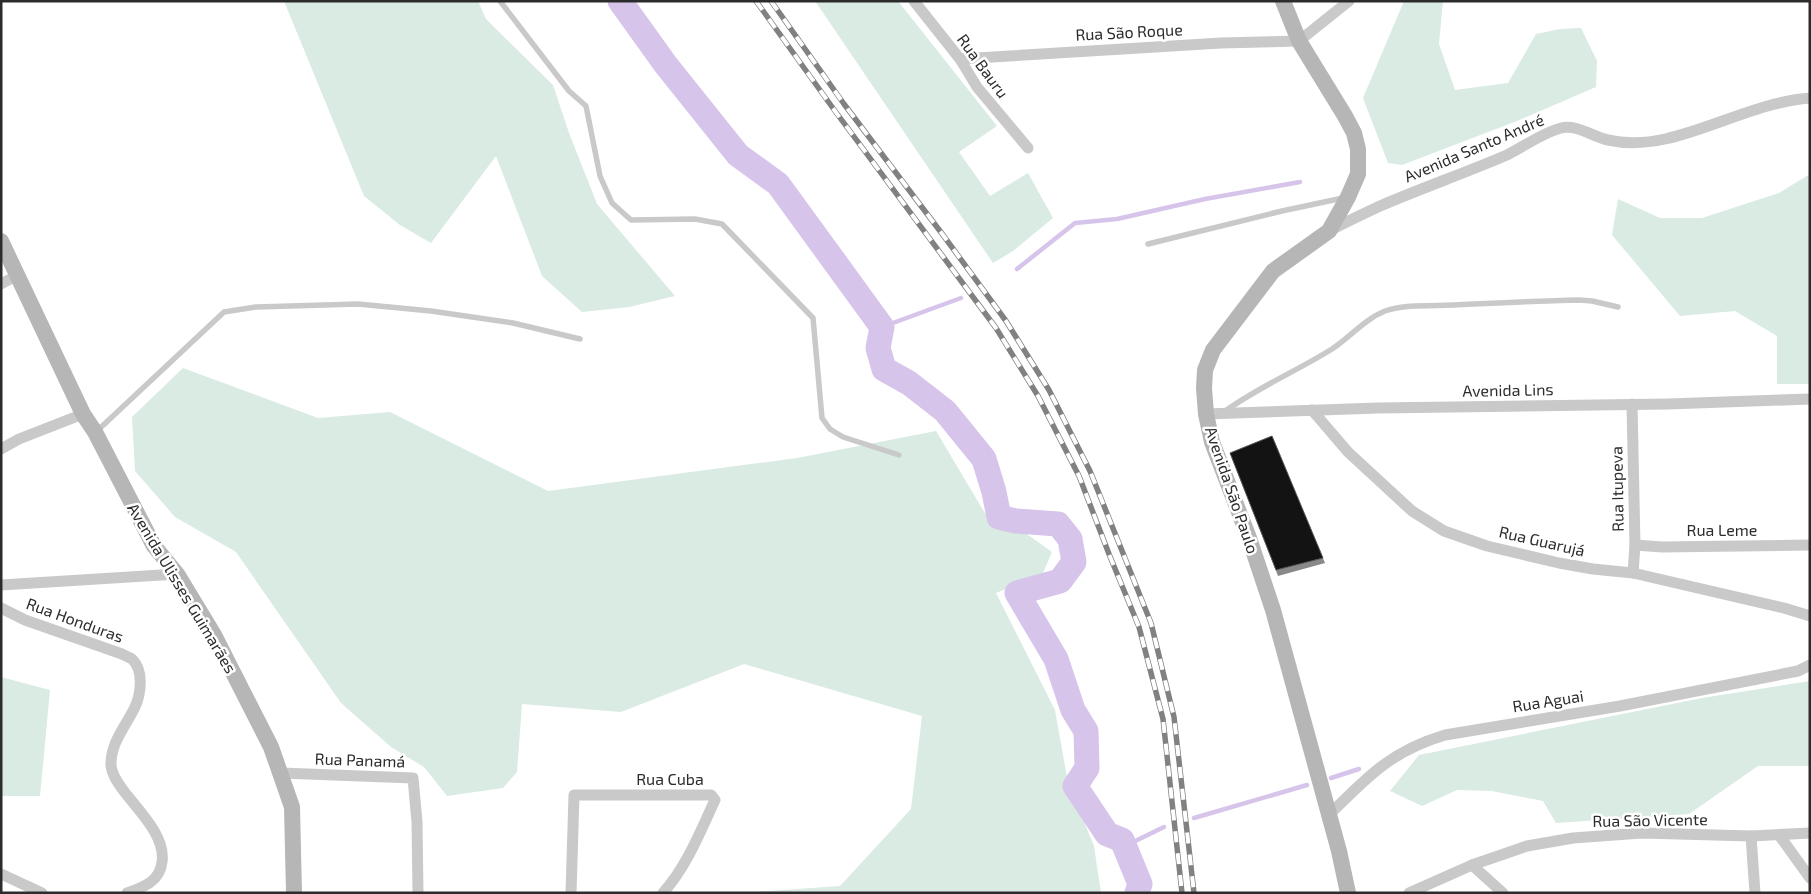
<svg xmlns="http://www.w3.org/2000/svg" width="1811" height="894" font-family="'Exo 2',sans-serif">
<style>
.green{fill:#d9ebe3}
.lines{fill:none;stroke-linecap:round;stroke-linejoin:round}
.stream{stroke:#d7c4eb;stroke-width:4.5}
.river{stroke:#d7c4eb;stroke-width:25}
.lane{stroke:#c9c9c9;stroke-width:5.5}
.street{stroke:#c9c9c9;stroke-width:11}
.secondary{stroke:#b6b6b6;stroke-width:16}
.rail-casing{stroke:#818181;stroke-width:5.5}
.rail{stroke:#fff;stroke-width:4;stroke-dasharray:11;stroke-linecap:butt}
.wall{fill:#898989}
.building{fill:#131313;stroke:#5a5a5a}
.labels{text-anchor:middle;stroke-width:5;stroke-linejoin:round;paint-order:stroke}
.street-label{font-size:16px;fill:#2c2c2c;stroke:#fff}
</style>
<rect width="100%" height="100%" fill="#fff"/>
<g class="green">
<path d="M 284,1 L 478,1 L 486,19 L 553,85 L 569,133 L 597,204 L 675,296 L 629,307 L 582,312 L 542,276 L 496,156 L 431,243 L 400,225 L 364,196 Z"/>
<path d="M 815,1 L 898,1 L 997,126 L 959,152 L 990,196 L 1028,173 L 1053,218 L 1013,251 L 993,263 Z"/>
<path d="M 1404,1 L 1443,1 L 1439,44 L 1455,90 L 1508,83 L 1536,34 L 1560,29 L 1581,28 L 1597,61 L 1596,87 L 1517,121 L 1402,165 L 1388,163 L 1363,98 Z"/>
<path d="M 1810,174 L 1810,384 L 1777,384 L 1777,336 L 1735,311 L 1680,316 L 1612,235 L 1618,199 L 1660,218 L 1702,218 L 1779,193 Z"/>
<path d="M 183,368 L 318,418 L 390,412 L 548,491 L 797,458 L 936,431 L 992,525 L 1017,527 L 1052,552 L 1043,573 L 996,593 L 1055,710 L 1068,783 L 1094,846 L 1101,893 L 739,893 L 840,886 L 911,809 L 922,716 L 744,664 L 621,712 L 522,704 L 517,772 L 503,788 L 447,796 L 424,767 L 391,747 L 341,703 L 236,552 L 175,517 L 135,471 L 132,417 Z"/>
<path d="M 1,677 L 50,690 L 40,796 L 1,796 Z"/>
<path d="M 1810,681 L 1810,766 L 1758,766 L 1689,814 L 1556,823 L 1543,801 L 1492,791 L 1457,790 L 1422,806 L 1390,791 L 1419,755 L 1702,698 Z"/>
</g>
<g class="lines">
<g class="stream">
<path d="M 1017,269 L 1075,223 L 1117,219 L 1205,199 L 1300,182"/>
<path d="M 882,327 L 961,298"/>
<path d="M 1331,778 L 1359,769"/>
<path d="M 1194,818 L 1307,785"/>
<path d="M 1125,846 L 1164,827"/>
</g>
<path class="river" d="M 620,1 L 666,65 L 738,155 L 778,184 L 882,327 L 878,348 L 884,369 L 909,383 L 945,411 L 984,459 L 994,492 L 999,517 L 1016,521 L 1058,524 L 1070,539 L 1074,562 L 1060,581 L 1017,593 L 1056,659 L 1073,710 L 1086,731 L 1087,768 L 1075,786 L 1107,834 L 1122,840 L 1140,884 L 1137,893"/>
<g class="lane">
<path d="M 500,1 L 569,91 L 586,106 L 600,176 L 612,203 L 631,220 L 695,219 L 722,224 L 813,318 L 822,418 L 830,429 L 843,437 L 899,455"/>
<path d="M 1148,244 L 1282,211 L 1343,198"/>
<path d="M 1224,412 C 1258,387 1297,371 1332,349 C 1350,337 1365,319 1385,311 C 1406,304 1432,306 1453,305 C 1495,303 1537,301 1579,300 L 1592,301 L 1618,307"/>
<path d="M 97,431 L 224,312 L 256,307 L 358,304 L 431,311 L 513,323 L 580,339"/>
</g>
<g class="street">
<path d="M 914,1 L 960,59 L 977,87 L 1028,148"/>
<path d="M 960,59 L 1221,43 L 1299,41 L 1349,1"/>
<path d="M 1329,231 C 1346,222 1363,214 1380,206 C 1422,188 1465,173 1507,155 C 1525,146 1542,133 1561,128 C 1577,124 1593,137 1608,140 C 1626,144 1647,143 1665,139 C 1714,128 1759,102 1810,98"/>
<path d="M 1,284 L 18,275"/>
<path d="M 1632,404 L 1635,545 L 1633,573"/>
<path d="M 1312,410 L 1348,452 L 1412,511 L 1444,531 L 1487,546 L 1559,563 L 1593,569 L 1633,573 L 1784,608 L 1810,616"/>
<path d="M 1206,414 L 1378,408 L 1668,404 L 1810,399"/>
<path d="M 1,449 L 19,439 L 83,414"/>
<path d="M 1635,545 L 1662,547 L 1810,545"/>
<path d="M 1,585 L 177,574"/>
<path d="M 1,608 L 25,620 L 122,654 C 125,656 129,657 132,659 C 144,670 141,694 135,707 C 126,726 110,743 111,766 C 112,775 118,783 123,790 C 138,810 166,836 162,862 C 160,881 144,887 127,893"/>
<path d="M 281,773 L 413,778 L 417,822 L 418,893"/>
<path d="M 1328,816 C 1367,777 1391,751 1445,735 L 1620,706 L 1798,671 L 1810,665"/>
<path d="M 1779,835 L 1810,878"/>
<path d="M 1751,836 L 1755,893"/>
<path d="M 1472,865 L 1503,893"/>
<path d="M 1,874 L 42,893"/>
<path d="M 571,893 L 574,795 L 711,795 L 715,800 C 700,832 687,866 663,893"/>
<path d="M 1409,893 L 1472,865 L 1527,846 L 1573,838 L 1642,833 L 1751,836 L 1810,833"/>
</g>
<g class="secondary">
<path d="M 1283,1 L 1299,41 L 1345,116 L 1354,133 L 1358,149 L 1358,174 L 1348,197 L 1329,231 L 1273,271 L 1213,350 L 1205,370 L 1204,388 L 1206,414 L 1212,442 L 1249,538 L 1273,610 L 1339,851 L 1348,893"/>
<path d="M 1,241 L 83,414 L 95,432 L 154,546 L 177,574 L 214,635 L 271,747 L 292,807 L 294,893"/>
</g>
<defs>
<g id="rail">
<path d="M 756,1 L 835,111 L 996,328 L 1038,396 L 1079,476 L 1109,554 L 1139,627 L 1163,719 L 1182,893"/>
<path d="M 771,1 L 844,104 L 943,235 L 1006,321 L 1049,390 L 1090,471 L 1151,623 L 1174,717 L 1194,893"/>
</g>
</defs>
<use href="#rail" class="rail-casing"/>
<use href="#rail" class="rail"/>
</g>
<path class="wall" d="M 1272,436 L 1325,563 L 1278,576 L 1230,453 Z"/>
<path class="building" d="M 1272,436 L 1323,558 L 1276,570 L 1230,453 Z"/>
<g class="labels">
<g class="street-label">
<text transform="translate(1129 32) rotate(-3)" y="6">Rua São Roque</text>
<text transform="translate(983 66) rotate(54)" y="6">Rua Bauru</text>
<text transform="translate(1474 148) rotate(-23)" y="6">Avenida Santo André</text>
<text transform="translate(1508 390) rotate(-1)" y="6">Avenida Lins</text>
<text transform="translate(1617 489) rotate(-91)" y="6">Rua Itupeva</text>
<text transform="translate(1232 490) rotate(71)" y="6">Avenida São Paulo</text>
<text x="1722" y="536">Rua Leme</text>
<text transform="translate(1542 541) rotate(13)" y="6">Rua Guarujá</text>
<text transform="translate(182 588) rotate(59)" y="6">Avenida Ulisses Guimarães</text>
<text transform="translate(75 620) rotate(20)" y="6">Rua Honduras</text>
<text transform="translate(1548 701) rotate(-9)" y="6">Rua Aguai</text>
<text transform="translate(360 760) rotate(2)" y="6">Rua Panamá</text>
<text x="670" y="785">Rua Cuba</text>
<text transform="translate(1650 820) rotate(-1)" y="6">Rua São Vicente</text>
</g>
</g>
<rect width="1811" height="894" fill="none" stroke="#2c2c2c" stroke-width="5"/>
</svg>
